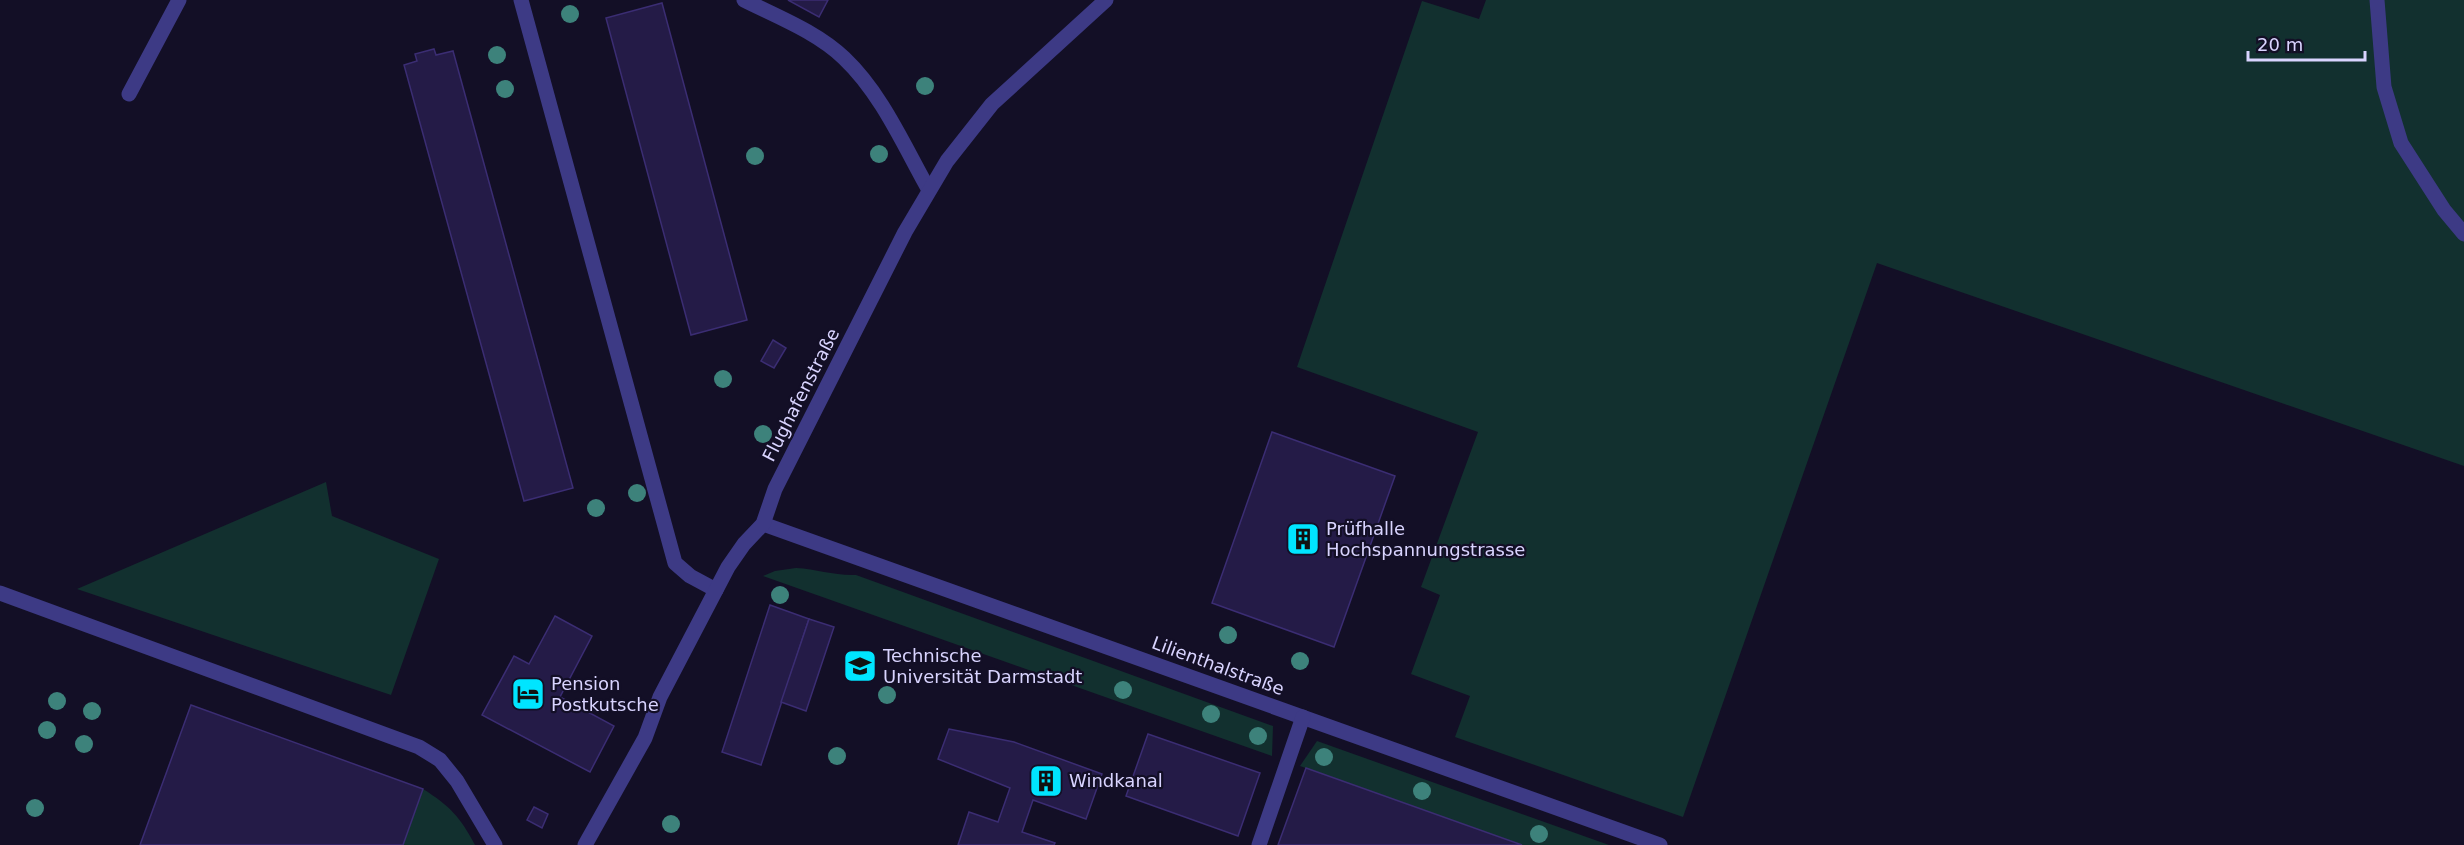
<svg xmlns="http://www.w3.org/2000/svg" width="2464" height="845" font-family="'DejaVu Sans',sans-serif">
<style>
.green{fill:#12302f}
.building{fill:#241b47;stroke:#3b2d73;stroke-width:1.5}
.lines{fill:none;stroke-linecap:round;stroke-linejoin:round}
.minor{stroke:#3d3a85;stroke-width:15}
.tree{fill:#3d827b}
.labels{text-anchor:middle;stroke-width:4.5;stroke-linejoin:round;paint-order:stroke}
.street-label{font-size:18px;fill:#d9d4ff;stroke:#130f26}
.poi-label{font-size:18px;fill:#d9d4ff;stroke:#130f26;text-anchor:start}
</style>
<rect width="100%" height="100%" fill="#130f26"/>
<g class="green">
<path d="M 1486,0 L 2464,0 L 2464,466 L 1877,263 L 1683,817 L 1455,737 L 1470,696 L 1411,674 L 1440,595 L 1421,587 L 1478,432 L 1297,367 L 1422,1 L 1479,19 Z"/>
<path d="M 326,482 L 332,516 L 439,559 L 391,695 L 77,589 Z"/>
<path d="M 796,568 C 817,569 835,576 856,575 L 1273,726 L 1272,756 L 763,576 L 775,571 Z"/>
<path d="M 1317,741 L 1609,845 L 1522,845 L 1300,766 Z"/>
<path d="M 423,789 C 450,806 460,817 475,845 L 403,845 Z"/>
</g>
<g class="building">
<path d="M 788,0 L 828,0 L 819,17 Z"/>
<path d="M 662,3 L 747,320 L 691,335 L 606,18 Z"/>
<path d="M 434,49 L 436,55 L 453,51 L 573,488 L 524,501 L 404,65 L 417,61 L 415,54 Z"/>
<path d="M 773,340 L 786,348 L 774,368 L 761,361 Z"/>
<path d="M 1272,432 L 1395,476 L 1334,647 L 1212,603 Z"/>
<path d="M 770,605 L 809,619 L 761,765 L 722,752 Z"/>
<path d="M 555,616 L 592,636 L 560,697 L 614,726 L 590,772 L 482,715 L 514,656 L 529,664 Z"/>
<path d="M 809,619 L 834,627 L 806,711 L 781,702 Z"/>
<path d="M 191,705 L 423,789 L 403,845 L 140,845 Z"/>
<path d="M 949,729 L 1014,742 L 1102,774 L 1086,819 L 1033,800 L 1022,832 L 1055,843 L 1054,845 L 958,845 L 969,812 L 998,822 L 1010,788 L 938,759 Z"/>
<path d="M 1148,734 L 1260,773 L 1238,836 L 1126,796 Z"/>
<path d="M 1306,768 L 1522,845 L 1278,845 Z"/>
<path d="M 534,807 L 548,814 L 542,828 L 527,820 Z"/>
</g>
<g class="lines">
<g class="minor">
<path d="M 521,0 L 675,563 L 690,576 L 716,590"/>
<path d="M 744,0 C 778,17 817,32 844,58 C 882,94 904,146 929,190"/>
<path d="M 2377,0 L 2384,87 L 2401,143 L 2444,210 L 2464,234"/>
<path d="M 129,94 L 179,0"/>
<path d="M 763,524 L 1660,845"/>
<path d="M 0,593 L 419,747 L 440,760 L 457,781 L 495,845"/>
<path d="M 585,845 L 645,738 L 660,697 L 728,567 L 744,544 L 763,524 L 775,489 L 905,232 L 947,161 L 992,104 L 1106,0"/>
<path d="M 1259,845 L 1303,717"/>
</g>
</g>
<g class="tree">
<circle cx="570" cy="14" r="9"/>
<circle cx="497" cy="55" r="9"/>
<circle cx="925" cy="86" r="9"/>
<circle cx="505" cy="89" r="9"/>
<circle cx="879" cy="154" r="9"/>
<circle cx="755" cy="156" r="9"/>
<circle cx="723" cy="379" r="9"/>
<circle cx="763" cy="434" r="9"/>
<circle cx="637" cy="493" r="9"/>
<circle cx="596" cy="508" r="9"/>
<circle cx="780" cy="595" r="9"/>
<circle cx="1228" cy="635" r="9"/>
<circle cx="1300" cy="661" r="9"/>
<circle cx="1123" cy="690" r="9"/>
<circle cx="887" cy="695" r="9"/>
<circle cx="57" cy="701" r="9"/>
<circle cx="92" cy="711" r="9"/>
<circle cx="1211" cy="714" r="9"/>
<circle cx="47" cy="730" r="9"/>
<circle cx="1258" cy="736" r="9"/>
<circle cx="84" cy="744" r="9"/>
<circle cx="837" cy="756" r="9"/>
<circle cx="1324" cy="757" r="9"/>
<circle cx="1422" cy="791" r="9"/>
<circle cx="35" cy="808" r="9"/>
<circle cx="671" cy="824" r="9"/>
<circle cx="1539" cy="834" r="9"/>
</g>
<defs>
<symbol id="building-square" viewBox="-11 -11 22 22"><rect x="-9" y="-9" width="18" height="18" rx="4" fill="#00e5ff" stroke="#130f26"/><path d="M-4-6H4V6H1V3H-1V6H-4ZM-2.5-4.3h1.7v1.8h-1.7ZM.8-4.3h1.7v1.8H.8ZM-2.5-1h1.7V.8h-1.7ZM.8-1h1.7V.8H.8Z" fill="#111"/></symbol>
<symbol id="university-square" viewBox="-11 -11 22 22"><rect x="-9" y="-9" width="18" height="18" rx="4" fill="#00e5ff" stroke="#130f26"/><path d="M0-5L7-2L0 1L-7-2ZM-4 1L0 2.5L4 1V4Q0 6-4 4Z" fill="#111"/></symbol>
<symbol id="hotel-square" viewBox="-11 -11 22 22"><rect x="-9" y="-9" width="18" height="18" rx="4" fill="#00e5ff" stroke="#130f26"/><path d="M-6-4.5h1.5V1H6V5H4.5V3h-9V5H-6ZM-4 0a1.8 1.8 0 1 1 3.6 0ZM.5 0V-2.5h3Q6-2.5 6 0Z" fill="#111"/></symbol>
</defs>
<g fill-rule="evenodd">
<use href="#building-square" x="1284" y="520" width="38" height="38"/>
<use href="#university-square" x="841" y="647" width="38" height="38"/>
<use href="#hotel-square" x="509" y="675" width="38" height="38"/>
<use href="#building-square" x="1027" y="762" width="38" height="38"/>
</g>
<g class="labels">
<g class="street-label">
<text transform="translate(801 395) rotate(-63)" y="6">Flughafenstraße</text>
<text transform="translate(1218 666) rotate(20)" y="6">Lilienthalstraße</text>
</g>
<g class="poi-label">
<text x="1326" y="535">Prüfhalle<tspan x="1326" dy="21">Hochspannungstrasse</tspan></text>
<text x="883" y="662">Technische<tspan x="883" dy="21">Universität Darmstadt</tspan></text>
<text x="551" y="690">Pension<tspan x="551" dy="21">Postkutsche</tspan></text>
<text x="1069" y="787">Windkanal</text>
</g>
</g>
<path d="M2248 51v9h117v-9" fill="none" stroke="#d9d4ff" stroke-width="3"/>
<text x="2257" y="51" font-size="18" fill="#d9d4ff" stroke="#130f26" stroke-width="4.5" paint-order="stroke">20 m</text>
</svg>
